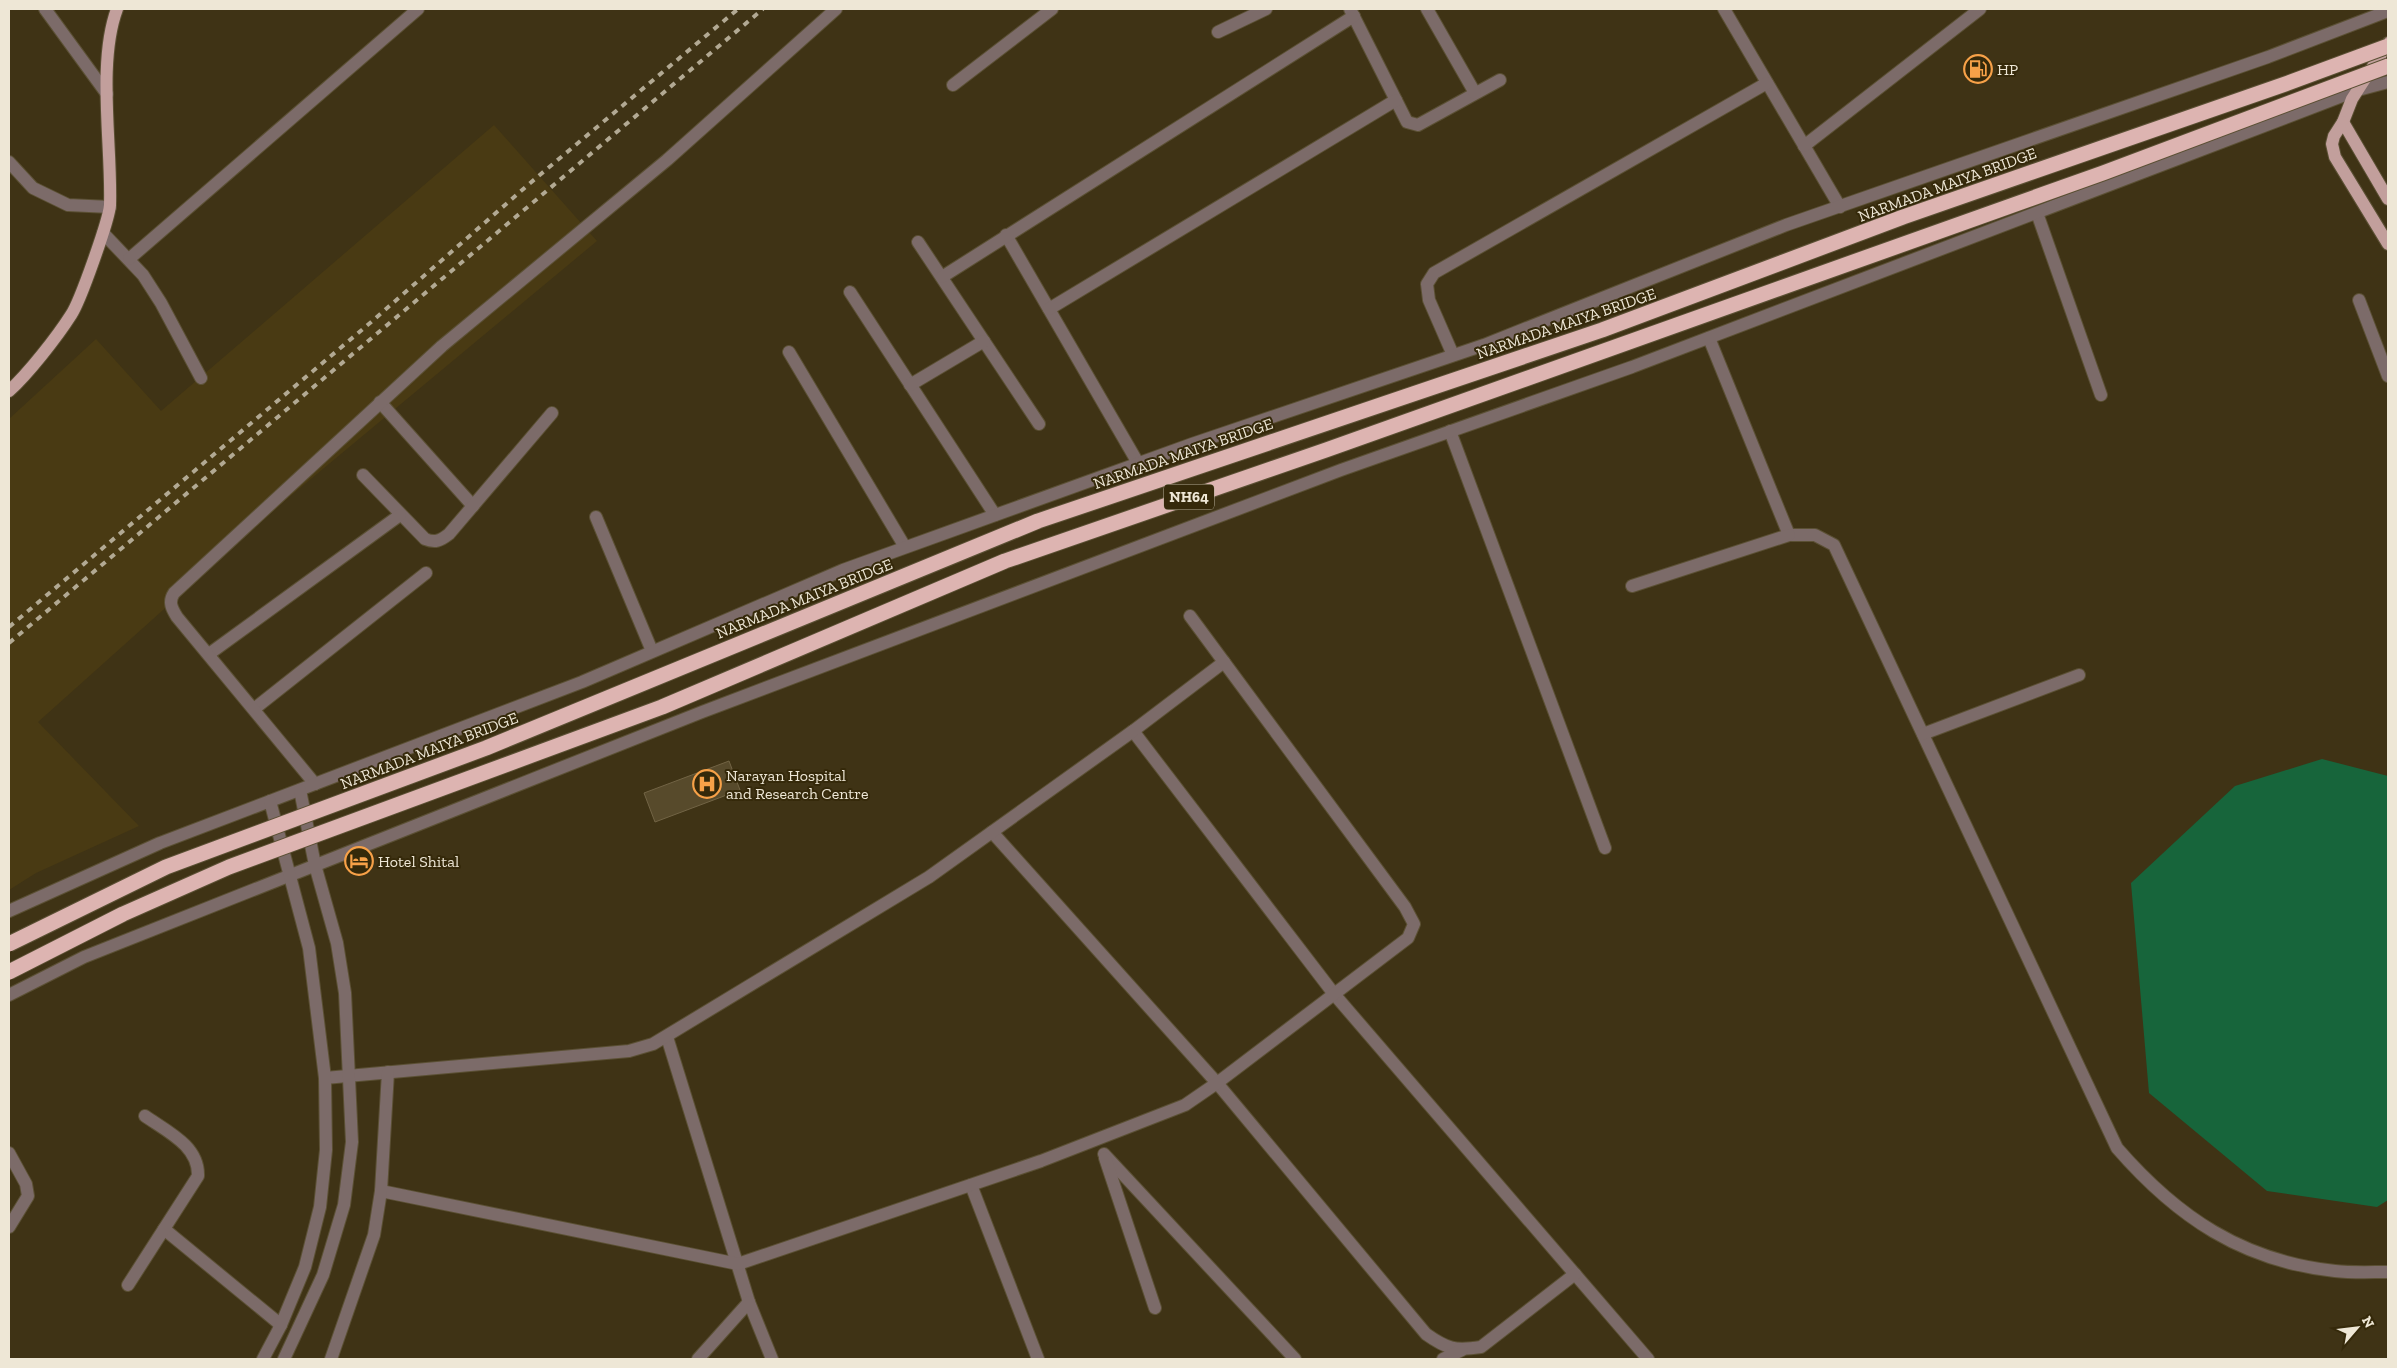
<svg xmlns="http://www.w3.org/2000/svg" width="2397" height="1368" font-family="'Zilla Slab',serif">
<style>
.built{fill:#493a13}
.green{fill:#17653b}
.building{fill:#574a2b;stroke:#726445}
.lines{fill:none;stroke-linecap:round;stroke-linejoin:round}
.minor-casing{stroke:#5b5034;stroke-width:14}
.major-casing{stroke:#5b5034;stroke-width:14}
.minor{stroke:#7c6b69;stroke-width:12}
.major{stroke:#c29f9c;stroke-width:12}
.rail{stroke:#b2a993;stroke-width:4;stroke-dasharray:6 6;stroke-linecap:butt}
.highway-bridge-casing{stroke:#5b5034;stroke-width:17;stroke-linecap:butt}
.highway-bridge{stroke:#ddb4b1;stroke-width:15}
.labels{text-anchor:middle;stroke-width:4;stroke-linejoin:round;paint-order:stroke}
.shield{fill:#35290a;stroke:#b6ae99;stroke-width:1}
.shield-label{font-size:15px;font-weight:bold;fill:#eee7d6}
.poi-label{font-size:16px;fill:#eee7d6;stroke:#35290a;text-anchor:start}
.street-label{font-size:16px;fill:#eee7d6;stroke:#35290a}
</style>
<rect width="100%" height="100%" fill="#3f3315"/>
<path class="built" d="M 494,125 L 597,241 L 288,498 L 38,722 L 139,826 L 36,873 L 9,890 L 9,419 L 96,339 L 161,411 Z"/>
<path class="green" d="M 2322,759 L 2388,776 L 2388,1200 L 2377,1207 L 2267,1191 L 2149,1093 L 2131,883 L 2235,786 Z"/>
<path class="building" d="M 729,761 L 740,790 L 655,822 L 644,793 Z"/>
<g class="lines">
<defs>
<g id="minor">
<path d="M 45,9 L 107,94"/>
<path d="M 1350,9 L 1407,122 L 1418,125 L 1500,80"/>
<path d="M 1427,9 L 1475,93"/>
<path d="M 1724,9 L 1840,207"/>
<path d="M 1218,32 L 1266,9"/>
<path d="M 953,85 L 1052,9"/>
<path d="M 1804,146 L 1980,9"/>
<path d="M 9,162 L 33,188 L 68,205 L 110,207"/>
<path d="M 2037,213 L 2101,395"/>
<path d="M 103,233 L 143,275 L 161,303 L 201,378"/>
<path d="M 1006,235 L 1138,463"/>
<path d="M 918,242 L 1039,424"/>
<path d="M 129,259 L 418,9"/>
<path d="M 942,277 L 1354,16"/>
<path d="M 850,292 L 995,515"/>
<path d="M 2359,300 L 2388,376"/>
<path d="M 1049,309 L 1396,100"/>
<path d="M 1709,338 L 1789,535 L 1815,535 L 1834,545 L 2117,1148 C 2177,1217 2242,1261 2335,1271 C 2352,1273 2371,1272 2388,1272"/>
<path d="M 789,352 L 905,547"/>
<path d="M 1453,355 L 1429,300 L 1427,284 L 1434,273 L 1767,83"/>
<path d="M 910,385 L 984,341"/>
<path d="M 380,402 L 473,506"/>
<path d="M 1450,431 L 1605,848"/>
<path d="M 363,475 L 425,539 C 435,543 440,541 449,534 L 552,413"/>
<path d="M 596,517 L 652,651"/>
<path d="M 1632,586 L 1789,535"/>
<path d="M 209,654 L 400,515"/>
<path d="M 254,709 L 426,573"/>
<path d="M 1133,731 L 1334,994 L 1648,1359"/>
<path d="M 1923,734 L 2079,675"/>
<path d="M 315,784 L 177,617 C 172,609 168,602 174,593 L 442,346 L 667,160 L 836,9"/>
<path d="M 992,832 L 1217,1083 L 1426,1334 C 1447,1349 1455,1351 1481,1347 L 1575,1274"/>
<path d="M 9,911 L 160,843 L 582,682 L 843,570 L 1192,444 L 1484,345 L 1786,225 L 2268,57 L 2388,11"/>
<path d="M 9,995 L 84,957 L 702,712 L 1341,470 L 1632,367 L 2358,90 L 2388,82"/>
<path d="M 667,1037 L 749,1302 L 772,1359"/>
<path d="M 325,1078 L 629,1051 L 653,1044 L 929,877 L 1133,731 L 1224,662"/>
<path d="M 9,1153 L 26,1184 L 28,1196 L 9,1227"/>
<path d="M 1104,1154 L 1295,1359"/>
<path d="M 1105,1158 L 1155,1308"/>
<path d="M 971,1185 L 1038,1359"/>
<path d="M 381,1191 L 738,1264 L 1041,1161 L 1185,1105 L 1217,1083 L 1408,938 L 1414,924 L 1405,907 L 1190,616"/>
<path d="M 164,1229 L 281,1325"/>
<path d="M 128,1285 L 198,1176 C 199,1146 168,1132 145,1116"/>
<path d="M 263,1359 L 281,1325 L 305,1267 L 320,1207 L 326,1150 L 325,1078 L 309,948 L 270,801"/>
<path d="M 284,1359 L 323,1275 L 344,1205 L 352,1142 L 345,993 L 337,943 L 315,865 L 300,790"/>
<path d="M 331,1359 L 374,1235 L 381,1191 L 388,1072"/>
<path d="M 698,1359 L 749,1302"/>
<path d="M 1443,1359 L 1462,1350"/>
</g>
<g id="major">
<path d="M 2388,43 L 2352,99 L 2343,122 L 2334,136 L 2332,144 L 2335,157 L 2388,244"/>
<path d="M 2343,122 L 2388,199"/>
<path d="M 9,391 C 28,374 57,337 71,315 C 80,302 109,220 110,205 C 112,146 97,63 117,9"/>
</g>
</defs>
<use href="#minor" class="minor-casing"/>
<use href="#major" class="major-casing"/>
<use href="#minor" class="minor"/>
<use href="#major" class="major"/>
<g class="rail">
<path d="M 9,627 L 370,323 L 529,184 L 738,9"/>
<path d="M 9,643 L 763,9"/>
</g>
<defs>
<g id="highway-bridge">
<path d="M 9,944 L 166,867 L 486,748 L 1038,521 L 1602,330 L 1903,217 L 2288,83 L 2388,46"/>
<path d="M 9,972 L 123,914 L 229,867 L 662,707 L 1005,561 L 1326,450 L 2103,173 L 2388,66"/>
</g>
</defs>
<use href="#highway-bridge" class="highway-bridge-casing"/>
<use href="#highway-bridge" class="highway-bridge"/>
</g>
<defs>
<symbol id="fuel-ring" viewBox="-11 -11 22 22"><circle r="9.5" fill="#35290a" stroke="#f7a148" stroke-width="1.5"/><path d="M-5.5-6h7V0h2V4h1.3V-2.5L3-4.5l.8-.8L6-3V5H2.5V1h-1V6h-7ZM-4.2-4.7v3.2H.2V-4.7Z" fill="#f7a148"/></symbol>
<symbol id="hospital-ring" viewBox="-11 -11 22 22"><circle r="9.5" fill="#35290a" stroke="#f7a148" stroke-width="1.5"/><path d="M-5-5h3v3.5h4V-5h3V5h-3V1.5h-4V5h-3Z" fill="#f7a148"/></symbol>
<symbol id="hotel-ring" viewBox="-11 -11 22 22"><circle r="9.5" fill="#35290a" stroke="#f7a148" stroke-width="1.5"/><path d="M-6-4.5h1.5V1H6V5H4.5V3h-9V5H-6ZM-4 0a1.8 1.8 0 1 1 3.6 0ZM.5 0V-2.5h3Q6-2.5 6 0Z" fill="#f7a148"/></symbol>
</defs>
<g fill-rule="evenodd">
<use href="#fuel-ring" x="1962" y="53" width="32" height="32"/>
<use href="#hospital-ring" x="691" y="768" width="32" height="32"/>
<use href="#hotel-ring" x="343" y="845" width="32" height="32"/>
</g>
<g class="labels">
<rect class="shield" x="1164" y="484.5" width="50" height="25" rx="4"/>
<g class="shield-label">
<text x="1189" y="502">NH64</text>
</g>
<g class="poi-label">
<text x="1997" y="75">HP</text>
<text x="726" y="781">Narayan Hospital<tspan x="726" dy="18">and Research Centre</tspan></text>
<text x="378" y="867">Hotel Shital</text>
</g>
<g class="street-label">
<text transform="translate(1947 184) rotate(-20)" y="6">NARMADA MAIYA BRIDGE</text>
<text transform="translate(1566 323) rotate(-19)" y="6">NARMADA MAIYA BRIDGE</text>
<text transform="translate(1183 453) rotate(-19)" y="6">NARMADA MAIYA BRIDGE</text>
<text transform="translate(804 598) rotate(-22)" y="6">NARMADA MAIYA BRIDGE</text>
<text transform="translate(429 750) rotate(-21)" y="6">NARMADA MAIYA BRIDGE</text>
</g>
</g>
<rect width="2397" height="1368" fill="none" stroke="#eee7d6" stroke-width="20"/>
<g transform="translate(2357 1328) rotate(62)" stroke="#35290a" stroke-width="4" paint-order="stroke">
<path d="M0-4L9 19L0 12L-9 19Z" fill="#eee7d6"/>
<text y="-8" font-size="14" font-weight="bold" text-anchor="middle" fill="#eee7d6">N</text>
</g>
</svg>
